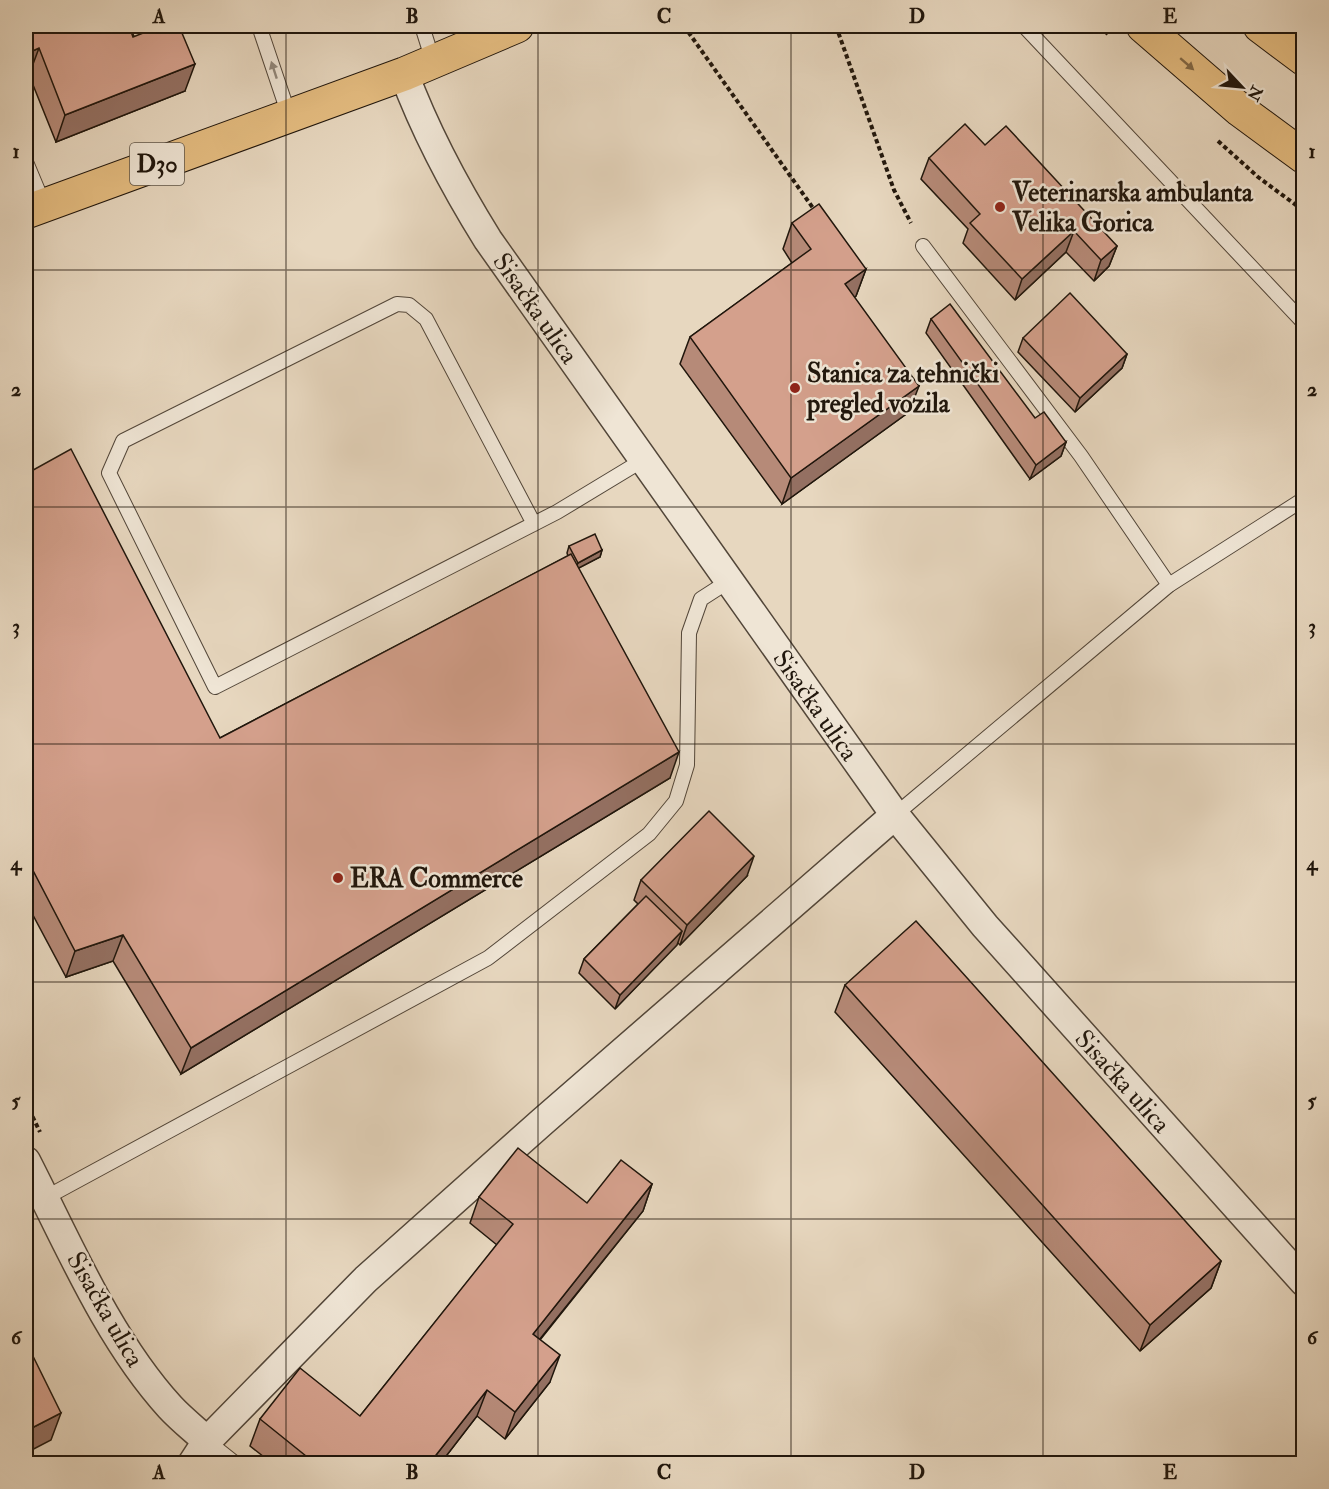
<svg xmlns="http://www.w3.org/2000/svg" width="1329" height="1489" font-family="'IM FELL Double Pica',serif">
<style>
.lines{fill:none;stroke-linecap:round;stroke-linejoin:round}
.lane-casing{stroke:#524639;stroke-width:16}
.street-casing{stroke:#524639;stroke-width:31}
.primary-casing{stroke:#20160c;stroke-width:35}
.path{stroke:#20160c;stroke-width:4;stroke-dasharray:4.5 3;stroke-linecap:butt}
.lane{stroke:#efe5d5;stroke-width:14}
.street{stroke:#efe5d5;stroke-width:28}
.primary{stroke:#e4bc80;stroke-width:33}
.wall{fill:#b68a78;stroke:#20160c;stroke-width:1.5}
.shaded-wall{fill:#947062;stroke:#20160c;stroke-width:1.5}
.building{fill:#d4a08c;stroke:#20160c;stroke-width:1.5}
.oneway{fill:#826946}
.oneway2{fill:#92887b}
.grid{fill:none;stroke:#20160c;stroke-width:1.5;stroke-opacity:0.55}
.poi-dot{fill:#8f2418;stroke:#efe5d5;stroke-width:2}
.labels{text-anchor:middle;stroke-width:5;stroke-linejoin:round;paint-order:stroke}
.shield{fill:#efe5d5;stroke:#5e5448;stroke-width:1.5}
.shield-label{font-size:24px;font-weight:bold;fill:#20160c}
.poi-label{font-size:26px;font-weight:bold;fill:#20160c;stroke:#efe5d5;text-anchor:start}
.street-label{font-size:26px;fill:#20160c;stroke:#efe5d5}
.neatline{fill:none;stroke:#20160c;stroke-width:2}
.grid-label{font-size:20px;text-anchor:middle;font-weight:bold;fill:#20160c}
</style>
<rect width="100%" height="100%" fill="#e7d7bf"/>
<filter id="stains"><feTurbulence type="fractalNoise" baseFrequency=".00333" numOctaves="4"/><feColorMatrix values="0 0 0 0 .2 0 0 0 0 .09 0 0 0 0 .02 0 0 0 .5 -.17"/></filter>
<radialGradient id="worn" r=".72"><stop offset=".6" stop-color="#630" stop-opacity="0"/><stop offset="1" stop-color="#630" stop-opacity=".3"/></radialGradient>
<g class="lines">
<defs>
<g id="lane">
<path d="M 259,26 L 289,115"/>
<path d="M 422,26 L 433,61"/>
<path d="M 1024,26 L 1304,323"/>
<path d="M 26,162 L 44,205"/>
<path d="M 923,246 L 1081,456 L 1169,585"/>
<path d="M 534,524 L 426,319 L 409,305 L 397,304 L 123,441 L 109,473 L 215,687 L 557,512 L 643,460"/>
<path d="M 895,815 L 1169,585 L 1304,499"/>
<path d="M 45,1198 L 488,958 L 649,834 L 676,801 L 687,765 L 689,633 L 701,599 L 729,581"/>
<path d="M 207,1441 L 236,1464"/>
</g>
<g id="street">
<path d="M 404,74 C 426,133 455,187 488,240 L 895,815 L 985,926 L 1304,1282"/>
<path d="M 26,1161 C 68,1243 108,1339 170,1407 C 181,1419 195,1430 207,1441"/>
<path d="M 192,1464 L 207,1441 L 366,1279 L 542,1122 L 895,815"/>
</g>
<g id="primary">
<path d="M 1143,26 L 1240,110 L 1304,157"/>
<path d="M 1260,26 L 1304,59"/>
<path d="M 26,212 L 404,74 L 517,26"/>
</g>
</defs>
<use href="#lane" class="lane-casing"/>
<use href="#street" class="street-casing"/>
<use href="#primary" class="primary-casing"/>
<g class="path">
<path d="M 684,26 L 813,208"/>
<path d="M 836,26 L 894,190 L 911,223"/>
<path d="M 1099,26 L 1109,35"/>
<path d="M 1218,141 L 1258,177 L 1304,211"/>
<path d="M 26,1103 L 40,1132"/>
</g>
<use href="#lane" class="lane"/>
<use href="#street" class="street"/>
<use href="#primary" class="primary"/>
</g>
<g class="wall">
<path d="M 26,26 L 133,35 L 185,91 L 56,142 L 29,75 L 26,76 Z"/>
<path d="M 985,145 L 1117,246 L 1109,266 L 1094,281 L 1066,252 L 1015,300 L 963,243 L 968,229 L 921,179 L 929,158 Z"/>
<path d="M 792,223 L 866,269 L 856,296 L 854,297 L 909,412 L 782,504 L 680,364 L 690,337 L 792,263 L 783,249 Z"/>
<path d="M 931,319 L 1035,418 L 1066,442 L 1061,456 L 1030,479 L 926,333 Z"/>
<path d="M 1023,338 L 1127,354 L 1122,368 L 1075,412 L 1018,352 Z"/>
<path d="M 26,474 L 220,738 L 568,556 L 567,553 L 569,546 L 602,550 L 600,557 L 578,568 L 670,778 L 181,1074 L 113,961 L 66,977 L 26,902 Z"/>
<path d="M 747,876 L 680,945 L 678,943 L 615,1009 L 579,973 L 584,959 L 638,904 L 634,900 L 641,880 Z"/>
<path d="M 845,985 L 1221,1261 L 1211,1288 L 1140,1351 L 835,1012 Z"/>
<path d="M 652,1184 L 643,1211 L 540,1340 L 550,1382 L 505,1439 L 477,1416 L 440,1464 L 273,1464 L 250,1446 L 260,1419 L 360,1416 L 497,1245 L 470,1223 L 479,1197 L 587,1203 Z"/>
</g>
<g class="shaded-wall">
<path d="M 122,26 L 136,26 L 132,38 Z"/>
<path d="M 39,48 L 29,75 L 26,76 L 26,54 Z"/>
<path d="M 195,64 L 185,91 L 56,142 L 65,115 Z"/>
<path d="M 1074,231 L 1066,252 L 1015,300 L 1022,279 Z"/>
<path d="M 1117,246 L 1109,266 L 1094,281 L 1101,260 Z"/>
<path d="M 866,269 L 856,296 L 835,310 L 845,284 Z"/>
<path d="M 1127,354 L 1122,368 L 1075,412 L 1080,398 Z"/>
<path d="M 919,386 L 909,412 L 782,504 L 791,478 Z"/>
<path d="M 1066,442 L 1061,456 L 1030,479 L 1036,465 Z"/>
<path d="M 602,550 L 600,557 L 575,570 L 578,563 Z"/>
<path d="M 679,752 L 670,778 L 181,1074 L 191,1048 Z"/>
<path d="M 754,856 L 747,876 L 680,945 L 687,925 Z"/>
<path d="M 682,931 L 677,945 L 615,1009 L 620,995 Z"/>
<path d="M 123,935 L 113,961 L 66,977 L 75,951 Z"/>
<path d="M 652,1184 L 643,1211 L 523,1360 L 533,1334 Z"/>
<path d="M 1221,1261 L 1211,1288 L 1140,1351 L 1150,1325 Z"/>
<path d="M 560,1355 L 550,1382 L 505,1439 L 515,1412 Z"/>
<path d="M 487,1390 L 477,1416 L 440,1464 L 429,1464 Z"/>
<path d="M 61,1413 L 51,1440 L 26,1453 L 26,1431 Z"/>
</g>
<g class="building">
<path d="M 26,26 L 129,26 L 133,37 L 161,26 L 179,26 L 195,64 L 65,115 L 39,48 L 26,54 Z"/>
<path d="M 965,124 L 985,145 L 1006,126 L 1117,246 L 1101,260 L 1074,231 L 1022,279 L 970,223 L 980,214 L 929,158 Z"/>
<path d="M 819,204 L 866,269 L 845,284 L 919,386 L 791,478 L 690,337 L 811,249 L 792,223 Z"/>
<path d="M 1070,293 L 1127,354 L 1080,398 L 1023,338 Z"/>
<path d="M 950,304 L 1035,418 L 1044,412 L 1066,442 L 1036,465 L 931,319 Z"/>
<path d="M 71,449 L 220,738 L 571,554 L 679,752 L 191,1048 L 123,935 L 75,951 L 26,857 L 26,474 Z"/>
<path d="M 595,534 L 602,550 L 578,563 L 569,546 Z"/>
<path d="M 709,811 L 754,856 L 687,925 L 641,880 Z"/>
<path d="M 646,896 L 682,931 L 620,995 L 584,959 Z"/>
<path d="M 916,921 L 1221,1261 L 1150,1325 L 845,985 Z"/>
<path d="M 518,1148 L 587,1203 L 621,1160 L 652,1184 L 533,1334 L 560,1355 L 515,1412 L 487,1390 L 429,1464 L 316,1464 L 260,1419 L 300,1368 L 360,1416 L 513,1224 L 479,1197 Z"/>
<path d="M 26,1342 L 61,1413 L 26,1431 Z"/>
</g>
<defs><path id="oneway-solid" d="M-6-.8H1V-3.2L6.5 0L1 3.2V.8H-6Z" transform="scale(1.5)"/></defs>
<use class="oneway" href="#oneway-solid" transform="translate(1187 64) rotate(41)"/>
<use class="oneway2" href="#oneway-solid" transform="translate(274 70) rotate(-108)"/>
<path class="grid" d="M 286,26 L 286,1464M 538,26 L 538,1464M 791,26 L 791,1464M 1043,26 L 1043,1464M 26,270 L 1304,270M 26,507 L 1304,507M 26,744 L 1304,744M 26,982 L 1304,982M 26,1219 L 1304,1219"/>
<g class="poi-dot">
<circle cx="1000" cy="207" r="6"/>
<circle cx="795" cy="388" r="6"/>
<circle cx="338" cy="878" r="6"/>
</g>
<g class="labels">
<rect class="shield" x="130" y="143" width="54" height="42" rx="4.5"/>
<g class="shield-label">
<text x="157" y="172">D30</text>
</g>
<g class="poi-label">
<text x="1012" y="201">Veterinarska ambulanta<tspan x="1012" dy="30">Velika Gorica</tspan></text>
<text x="807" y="382">Stanica za tehnički<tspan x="807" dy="30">pregled vozila</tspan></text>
<text x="350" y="887">ERA Commerce</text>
</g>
<g class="street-label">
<text transform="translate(536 308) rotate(55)" y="9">Sisačka ulica</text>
<text transform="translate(816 705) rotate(55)" y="9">Sisačka ulica</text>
<text transform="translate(1123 1081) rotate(48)" y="9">Sisačka ulica</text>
<text transform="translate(106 1309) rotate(60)" y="9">Sisačka ulica</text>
</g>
</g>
<rect width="1329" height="1489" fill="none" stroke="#e7d7bf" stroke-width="66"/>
<g transform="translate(1242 87) rotate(116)" stroke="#efe5d5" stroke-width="4.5" paint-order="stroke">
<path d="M0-4.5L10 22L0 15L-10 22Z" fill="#20160c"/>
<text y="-9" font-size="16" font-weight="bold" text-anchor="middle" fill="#20160c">N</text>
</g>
<rect x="33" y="33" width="1263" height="1423" class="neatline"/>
<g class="grid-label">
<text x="159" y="23">A</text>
<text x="412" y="23">B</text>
<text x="664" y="23">C</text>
<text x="917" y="23">D</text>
<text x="1170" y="23">E</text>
<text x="16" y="158">1</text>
<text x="1312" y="158">1</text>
<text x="16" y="396">2</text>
<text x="1312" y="396">2</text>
<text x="16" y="633">3</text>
<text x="1312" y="633">3</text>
<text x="16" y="870">4</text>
<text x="1312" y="870">4</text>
<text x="16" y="1107">5</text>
<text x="1312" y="1107">5</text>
<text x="16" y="1344">6</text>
<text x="1312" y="1344">6</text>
<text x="159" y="1479">A</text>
<text x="412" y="1479">B</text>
<text x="664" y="1479">C</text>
<text x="917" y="1479">D</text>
<text x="1170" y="1479">E</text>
</g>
<rect width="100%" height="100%" filter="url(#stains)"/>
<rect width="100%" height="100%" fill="url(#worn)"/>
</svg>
